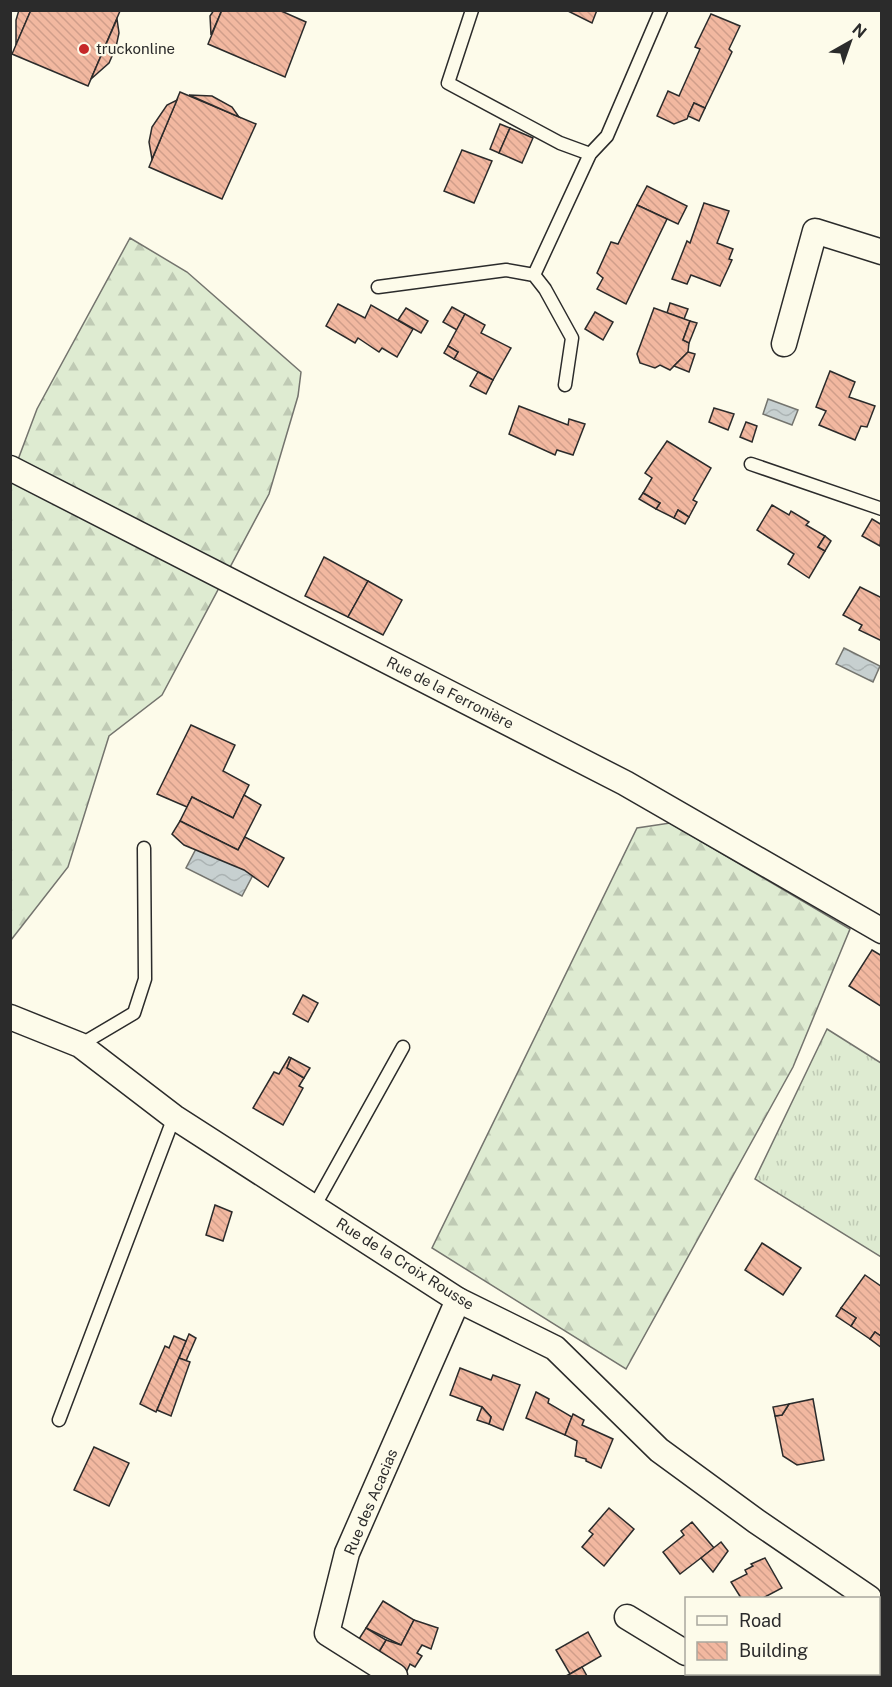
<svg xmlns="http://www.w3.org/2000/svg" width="892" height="1687" font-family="'Public Sans',sans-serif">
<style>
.grass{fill:url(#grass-tufts);stroke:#74746e;stroke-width:1.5}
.forest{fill:url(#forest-firs);stroke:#74746e;stroke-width:1.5}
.water{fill:url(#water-waves);stroke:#74746e;stroke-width:1.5}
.building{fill:url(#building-back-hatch);stroke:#2b2b2b;stroke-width:1.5}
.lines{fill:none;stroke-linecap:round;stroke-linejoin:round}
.lane-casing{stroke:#2b2b2b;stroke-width:15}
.street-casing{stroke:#2b2b2b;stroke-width:27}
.lane{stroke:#fdfbea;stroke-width:12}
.street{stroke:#fdfbea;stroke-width:24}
.poi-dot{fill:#c62828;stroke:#fdfbea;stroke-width:2}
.labels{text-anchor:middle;stroke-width:4.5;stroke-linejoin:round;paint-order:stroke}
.poi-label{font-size:15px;fill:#2b2b2b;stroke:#fdfbea;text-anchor:start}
.street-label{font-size:15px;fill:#2b2b2b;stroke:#fdfbea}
</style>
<defs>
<pattern id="grass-tufts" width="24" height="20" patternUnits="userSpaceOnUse" patternTransform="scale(1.5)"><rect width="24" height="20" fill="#deebd1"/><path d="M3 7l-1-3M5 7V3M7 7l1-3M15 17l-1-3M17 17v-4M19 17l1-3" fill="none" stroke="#bfcab4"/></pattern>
<pattern id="forest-firs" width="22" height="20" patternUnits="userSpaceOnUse" patternTransform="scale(1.5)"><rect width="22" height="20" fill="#deebd1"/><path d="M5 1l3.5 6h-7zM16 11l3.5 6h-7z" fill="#bfcab4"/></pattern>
<pattern id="water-waves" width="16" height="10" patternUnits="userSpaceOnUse" patternTransform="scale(1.5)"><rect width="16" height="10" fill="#c7d0d0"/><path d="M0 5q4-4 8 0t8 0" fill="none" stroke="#abb3b3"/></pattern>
<pattern id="building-back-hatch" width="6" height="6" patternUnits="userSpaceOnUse" patternTransform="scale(1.5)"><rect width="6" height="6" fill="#f2b8a0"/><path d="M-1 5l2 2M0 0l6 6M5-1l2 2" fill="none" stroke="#d09e8a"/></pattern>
</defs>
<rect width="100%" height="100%" fill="#fdfbea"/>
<path class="grass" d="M 827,1029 L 881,1063 L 881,1257 L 755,1179 Z"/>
<g class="forest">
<path d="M 130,238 L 187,272 L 301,372 L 298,396 L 269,494 L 162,695 L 109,736 L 68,867 L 11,940 L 10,481 L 37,409 Z"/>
<path d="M 670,823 L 850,929 L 793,1067 L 626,1369 L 432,1248 L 637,828 Z"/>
</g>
<g class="water">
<path d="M 768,399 L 798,410 L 792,425 L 763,414 Z"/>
<path d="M 844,648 L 880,666 L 873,682 L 836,664 Z"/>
<path d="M 198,845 L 254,873 L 242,896 L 186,868 Z"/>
</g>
<g class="building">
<path d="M 19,10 L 31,10 L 16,45 L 16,20 Z"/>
<path d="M 31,10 L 120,11 L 88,86 L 12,54 Z"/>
<path d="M 214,10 L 222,10 L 211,35 L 210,16 Z"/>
<path d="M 222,10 L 279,10 L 306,22 L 285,77 L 208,44 Z"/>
<path d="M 566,10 L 597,10 L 592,23 Z"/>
<path d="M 711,14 L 740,26 L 729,49 L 732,52 L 705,108 L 694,103 L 687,119 L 674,124 L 657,116 L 668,91 L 679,96 L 700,49 L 695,47 Z"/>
<path d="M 117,19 L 119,33 L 116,47 L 109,63 L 91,79 Z"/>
<path d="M 180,92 L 256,124 L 222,199 L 149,167 Z"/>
<path d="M 189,95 L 212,96 L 232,107 L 239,117 Z"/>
<path d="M 177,100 L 152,159 L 149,142 L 152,127 L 167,105 Z"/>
<path d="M 694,103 L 705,108 L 699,121 L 688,116 Z"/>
<path d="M 500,124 L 510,128 L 499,153 L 490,149 Z"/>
<path d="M 510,128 L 533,138 L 522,163 L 499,153 Z"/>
<path d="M 462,150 L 492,161 L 474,203 L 444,191 Z"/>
<path d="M 647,186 L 687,206 L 678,224 L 637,205 Z"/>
<path d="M 704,203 L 729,211 L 717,243 L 733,249 L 729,259 L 732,260 L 720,286 L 691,275 L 687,284 L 672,279 L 687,241 L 690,243 Z"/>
<path d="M 637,205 L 667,219 L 626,304 L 597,289 L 603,278 L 597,273 L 611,242 L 618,244 Z"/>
<path d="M 670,303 L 688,309 L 684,319 L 667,313 Z"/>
<path d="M 338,304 L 365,318 L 371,305 L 413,329 L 397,357 L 382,348 L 379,352 L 358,338 L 355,343 L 326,326 Z"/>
<path d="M 452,307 L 465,314 L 457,330 L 443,322 Z"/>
<path d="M 406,308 L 428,321 L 421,333 L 398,320 Z"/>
<path d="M 654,308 L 690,321 L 683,340 L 689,343 L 688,352 L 670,370 L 660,365 L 655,368 L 640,363 L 637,354 Z"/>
<path d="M 595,312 L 613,322 L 603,340 L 585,329 Z"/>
<path d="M 465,314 L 485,325 L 481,333 L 511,348 L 493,380 L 454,359 L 458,352 L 448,346 Z"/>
<path d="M 690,321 L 697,323 L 689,343 L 683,340 Z"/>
<path d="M 448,346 L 458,352 L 454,359 L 444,353 Z"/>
<path d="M 688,352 L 695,354 L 689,372 L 674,366 Z"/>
<path d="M 830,371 L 855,382 L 849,397 L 875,406 L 867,427 L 861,426 L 855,440 L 819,425 L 826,411 L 816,407 Z"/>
<path d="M 478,372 L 493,380 L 486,394 L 470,386 Z"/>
<path d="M 519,406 L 568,425 L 569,419 L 585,424 L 573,455 L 557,450 L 555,455 L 509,434 Z"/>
<path d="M 714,408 L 734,414 L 728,430 L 709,422 Z"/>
<path d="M 746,422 L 757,426 L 752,442 L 740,437 Z"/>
<path d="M 667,441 L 711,468 L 693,500 L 697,502 L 689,517 L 678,510 L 674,518 L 656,509 L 660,503 L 643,493 L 652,478 L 645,473 Z"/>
<path d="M 643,493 L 660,503 L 656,509 L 639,499 Z"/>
<path d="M 772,505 L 789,515 L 791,511 L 809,522 L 806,525 L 825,536 L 818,547 L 825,551 L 809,578 L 788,564 L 794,554 L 757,530 Z"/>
<path d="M 678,510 L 689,517 L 685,524 L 674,518 Z"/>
<path d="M 872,519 L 882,525 L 880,546 L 862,536 Z"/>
<path d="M 825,536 L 831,541 L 825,551 L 818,547 Z"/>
<path d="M 324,557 L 368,581 L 348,617 L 305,596 Z"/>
<path d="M 368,581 L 402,600 L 383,635 L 348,617 Z"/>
<path d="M 860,587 L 882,598 L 882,641 L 859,630 L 862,625 L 843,615 Z"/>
<path d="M 191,725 L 235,745 L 223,771 L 249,785 L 233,818 L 192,797 L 187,807 L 157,794 Z"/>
<path d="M 244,795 L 261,805 L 238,850 L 180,821 L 192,797 L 233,818 Z"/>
<path d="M 180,821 L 238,850 L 245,837 L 284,858 L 268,887 L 244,870 L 184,845 L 172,834 Z"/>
<path d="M 872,950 L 882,956 L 882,1007 L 849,986 Z"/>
<path d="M 303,995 L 318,1003 L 308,1022 L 293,1014 Z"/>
<path d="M 289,1057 L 291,1058 L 287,1068 L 304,1078 L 299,1086 L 303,1088 L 283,1125 L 253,1108 L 274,1072 L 279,1074 Z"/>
<path d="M 291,1058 L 310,1068 L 304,1078 L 287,1068 Z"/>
<path d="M 215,1205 L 232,1212 L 223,1241 L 206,1235 Z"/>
<path d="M 762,1243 L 801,1268 L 783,1295 L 745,1270 Z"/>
<path d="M 865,1275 L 882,1287 L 882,1337 L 875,1332 L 870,1339 L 851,1326 L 856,1318 L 841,1308 Z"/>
<path d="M 841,1308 L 856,1318 L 851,1326 L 836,1316 Z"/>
<path d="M 875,1332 L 882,1337 L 882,1348 L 870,1339 Z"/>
<path d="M 189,1334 L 196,1338 L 186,1361 L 179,1358 Z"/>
<path d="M 174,1336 L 186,1341 L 156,1412 L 140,1404 L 165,1346 L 169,1348 Z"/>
<path d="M 179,1358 L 190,1362 L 171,1416 L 157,1410 Z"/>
<path d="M 460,1368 L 491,1380 L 493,1375 L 520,1385 L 503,1430 L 489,1424 L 491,1417 L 482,1407 L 450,1395 Z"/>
<path d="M 536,1392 L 549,1399 L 548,1403 L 572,1417 L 565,1435 L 526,1418 Z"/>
<path d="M 813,1399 L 824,1460 L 797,1465 L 783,1456 L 775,1416 L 782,1415 L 789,1404 Z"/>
<path d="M 789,1404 L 782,1415 L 775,1416 L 773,1407 Z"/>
<path d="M 482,1407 L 491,1417 L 489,1424 L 477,1420 Z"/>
<path d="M 573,1414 L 584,1420 L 582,1425 L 613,1439 L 601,1468 L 586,1461 L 586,1459 L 575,1456 L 577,1441 L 565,1435 Z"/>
<path d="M 94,1447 L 129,1463 L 109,1506 L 74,1490 Z"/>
<path d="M 609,1508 L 634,1529 L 604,1566 L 582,1547 L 593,1534 L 589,1531 Z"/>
<path d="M 692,1522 L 714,1548 L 680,1574 L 663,1552 L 684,1535 L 681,1531 Z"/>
<path d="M 721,1542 L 728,1551 L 713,1572 L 701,1558 Z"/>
<path d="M 765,1558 L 782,1588 L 763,1598 L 741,1598 L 731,1582 L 747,1574 L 745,1570 L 753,1566 L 751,1564 Z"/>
<path d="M 383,1601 L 414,1620 L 401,1645 L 366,1628 Z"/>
<path d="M 414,1620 L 438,1628 L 431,1649 L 422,1645 L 417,1653 L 422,1656 L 415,1667 L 410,1664 L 406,1673 L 377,1655 L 386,1640 L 401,1645 Z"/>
<path d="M 366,1628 L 386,1640 L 377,1655 L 357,1642 Z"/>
<path d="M 588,1632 L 601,1656 L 570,1674 L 556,1650 Z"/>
<path d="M 582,1667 L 587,1676 L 566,1676 L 570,1674 Z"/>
</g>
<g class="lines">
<defs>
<g id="lane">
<path d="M 472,10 L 448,83 L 560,143 L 590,154"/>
<path d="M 534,275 L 590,154 L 607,136 L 661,10"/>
<path d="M 378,287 L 506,270 L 534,275 L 545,289 L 572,338 L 565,385"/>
<path d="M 751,464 L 882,509"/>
<path d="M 80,1045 L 134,1013 L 145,979 L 144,848"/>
<path d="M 314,1207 L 403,1047"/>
<path d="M 59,1420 L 174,1117"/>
</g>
<g id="street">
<path d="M 784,344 L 815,231 L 882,252"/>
<path d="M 10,468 L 625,783 L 882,931"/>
<path d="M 10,1017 L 80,1045 L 174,1117 L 458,1300 L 555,1348 L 659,1450 L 756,1521 L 869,1598"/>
<path d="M 627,1617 L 686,1653"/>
<path d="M 719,1674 L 724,1676"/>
<path d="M 395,1676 L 327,1633 L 347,1553 L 458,1300"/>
</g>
</defs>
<use href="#lane" class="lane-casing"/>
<use href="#street" class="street-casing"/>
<use href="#lane" class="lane"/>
<use href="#street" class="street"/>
</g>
<circle class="poi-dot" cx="84" cy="49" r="6"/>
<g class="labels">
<g class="poi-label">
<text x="96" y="54">truckonline</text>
</g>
<g class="street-label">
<text transform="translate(450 693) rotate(27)" y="5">Rue de la Ferronière</text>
<text transform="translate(405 1264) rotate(32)" y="5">Rue de la Croix Rousse</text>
<text transform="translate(371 1502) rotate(-67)" y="5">Rue des Acacias</text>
</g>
</g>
<rect width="892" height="1687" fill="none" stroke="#2b2b2b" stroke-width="24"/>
<rect x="685" y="1597" width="195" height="78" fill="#fdfbea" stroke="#a9a89e" stroke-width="1.5"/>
<rect x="697" y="1616" width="30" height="9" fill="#fdfbea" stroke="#a9a89e" stroke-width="1.5"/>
<text x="739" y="1627" font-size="18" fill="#2b2b2b">Road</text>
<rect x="697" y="1642" width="30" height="18" fill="url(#building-back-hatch)" stroke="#a9a89e" stroke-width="1.5"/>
<text x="739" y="1657" font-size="18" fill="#2b2b2b">Building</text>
<g transform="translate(850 42) rotate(40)" stroke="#fdfbea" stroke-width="4.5" paint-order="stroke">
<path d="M0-4.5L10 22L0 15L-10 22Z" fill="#2b2b2b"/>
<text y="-9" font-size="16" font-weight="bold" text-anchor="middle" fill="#2b2b2b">N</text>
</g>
</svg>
